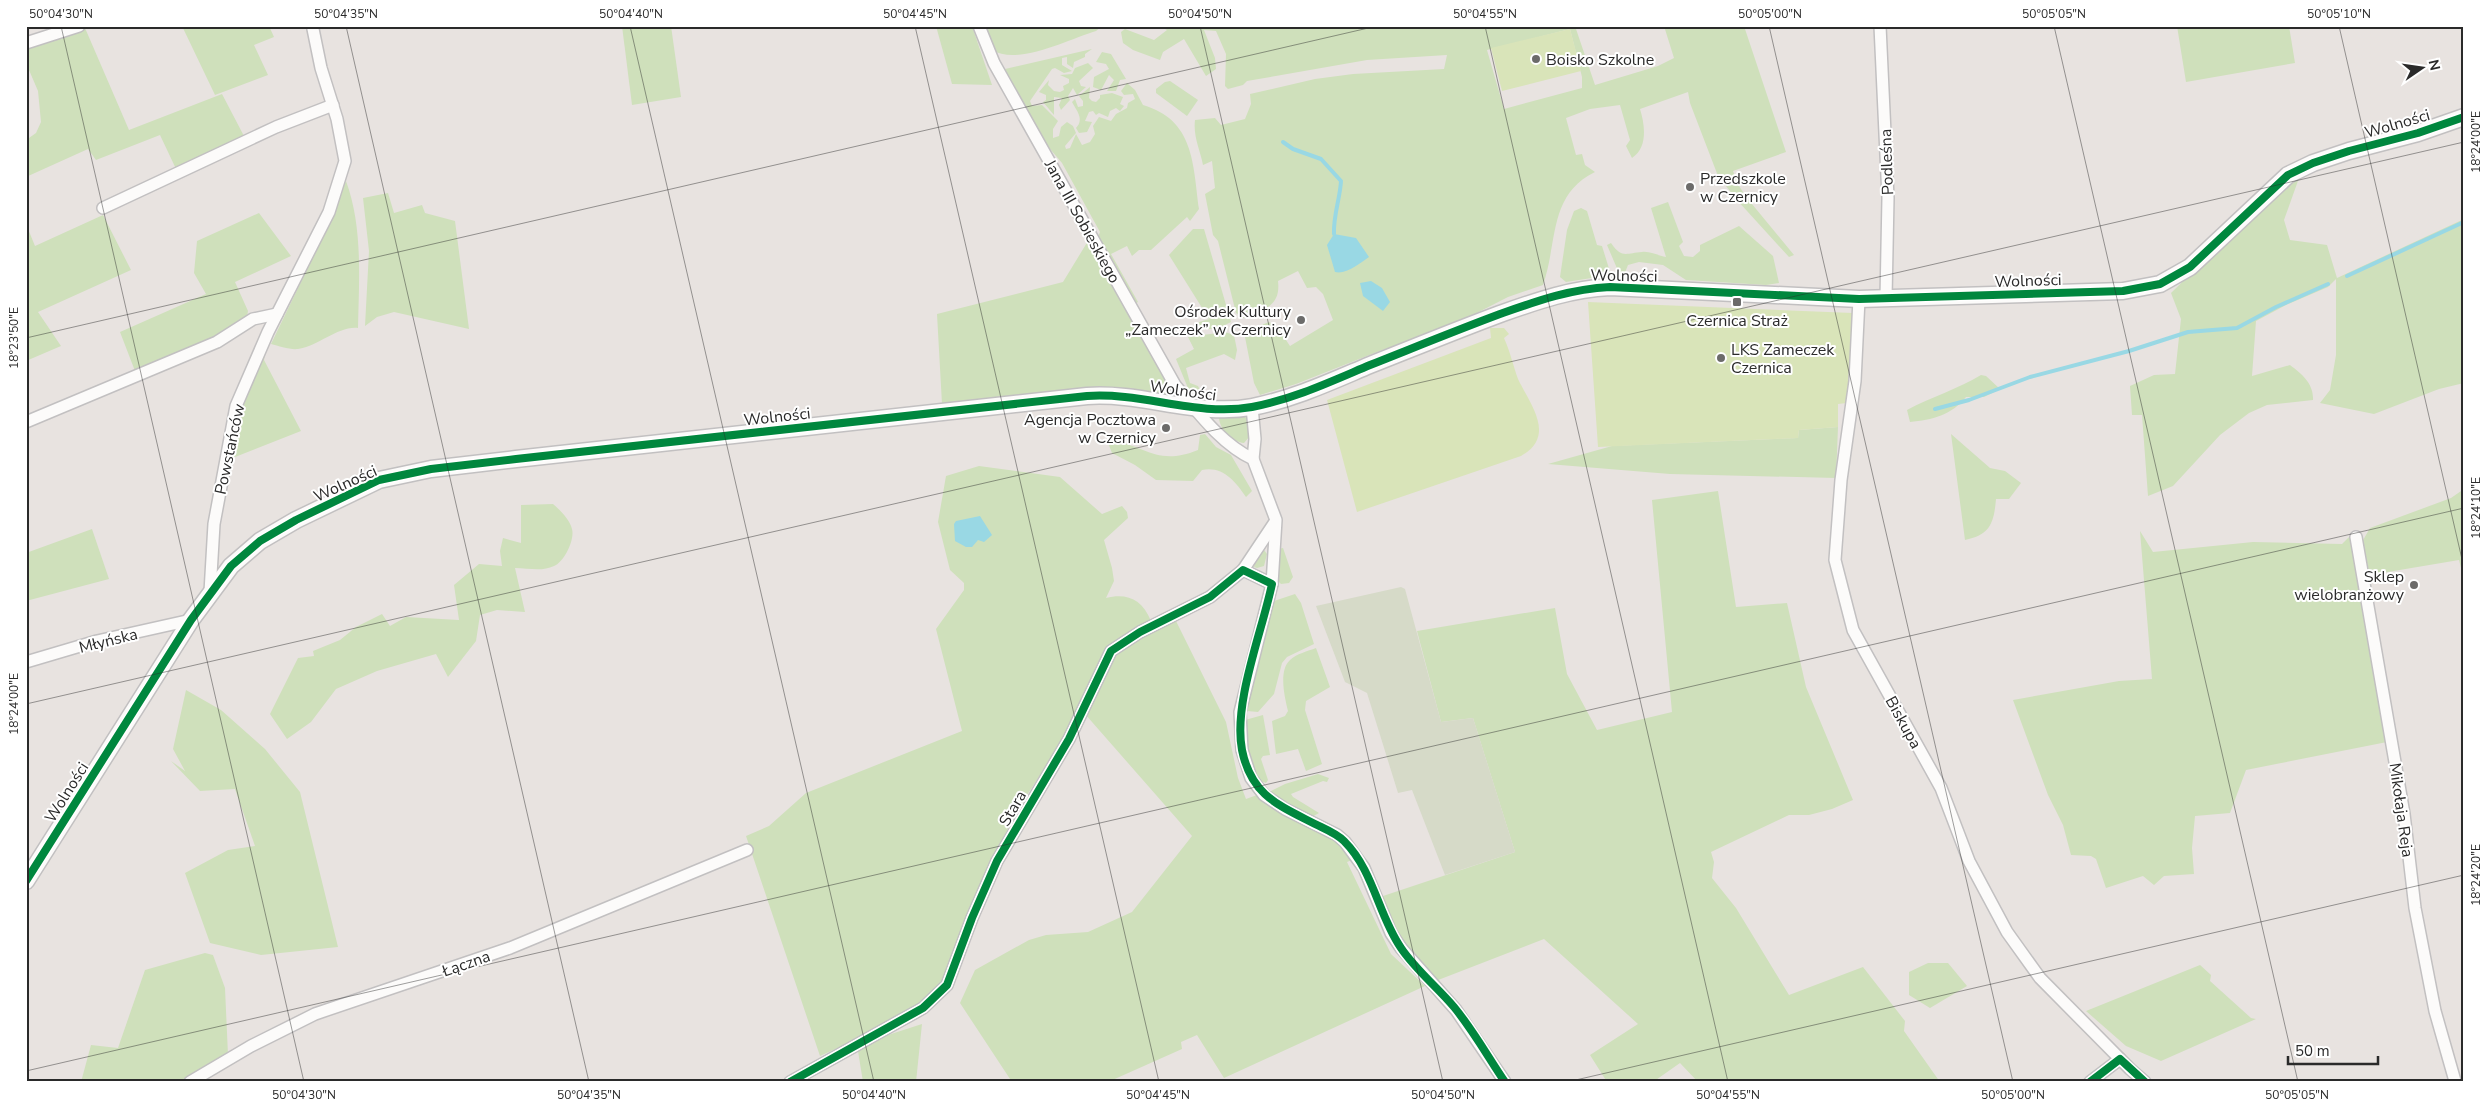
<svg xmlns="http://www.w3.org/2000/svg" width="2490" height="1108" font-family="'Nunito Sans',sans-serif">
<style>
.green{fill:#cfe0bb;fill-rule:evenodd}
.cemetery{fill:#d6dac8}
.pitch{fill:#d9e4b9}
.water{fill:#99d8e4}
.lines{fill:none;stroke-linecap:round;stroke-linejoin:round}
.stream{stroke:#99d8e4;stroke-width:4}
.street-casing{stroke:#c2c0c1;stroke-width:14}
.secondary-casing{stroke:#c2c0c1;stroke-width:19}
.street{stroke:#fcfbfa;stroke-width:11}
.secondary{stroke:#fcfbfa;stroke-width:16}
.cycleway-casing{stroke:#fff;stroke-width:11}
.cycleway{stroke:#00873e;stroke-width:8}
.ticks{fill:none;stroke:#2a2a2a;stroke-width:1;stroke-opacity:0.45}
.poi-dot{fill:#6c6b6a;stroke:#fff;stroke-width:2}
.labels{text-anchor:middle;stroke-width:4;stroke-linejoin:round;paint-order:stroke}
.poi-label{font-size:16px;fill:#2a2a2a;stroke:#fff;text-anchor:start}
.street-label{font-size:16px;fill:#2a2a2a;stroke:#fff}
.neatline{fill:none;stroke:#2a2a2a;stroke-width:2}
.ticks-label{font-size:12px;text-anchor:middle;fill:#2a2a2a}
</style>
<rect width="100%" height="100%" fill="#e8e3e0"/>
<g class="green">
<path d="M 182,26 L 269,26 L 274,37 L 254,45 L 268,75 L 215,95 Z"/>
<path d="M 622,26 L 671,26 L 681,97 L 632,105 Z"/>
<path d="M 936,26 L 972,26 L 992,85 L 952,84 Z"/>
<path d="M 987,26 L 1102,26 L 1096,31 C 1069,39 1018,66 992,50 Z"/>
<path d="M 1159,26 L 1575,26 L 1595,85 L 1658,66 L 1674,58 L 1664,26 L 1744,26 L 1786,152 L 1733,171 L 1739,186 L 1747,198 L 1794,255 L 1789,257 L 1737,200 L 1718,176 L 1690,103 L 1688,92 L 1640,109 C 1645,125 1648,148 1632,158 L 1626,146 L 1630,140 L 1620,105 L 1590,109 L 1566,118 L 1576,155 L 1582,154 L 1585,165 L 1595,172 C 1548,195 1558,242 1543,285 L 1508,297 L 1463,320 L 1422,337 L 1382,350 L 1296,384 L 1260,395 L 1254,383 L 1244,332 L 1269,322 L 1278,328 L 1290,346 L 1333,320 L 1323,294 L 1316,287 L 1307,288 L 1298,271 L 1278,281 C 1281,307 1264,309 1243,318 L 1236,313 L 1218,241 L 1213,235 L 1205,194 L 1215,188 L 1212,161 L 1203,165 C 1200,149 1193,137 1195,120 L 1215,118 L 1221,125 L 1245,119 L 1251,104 L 1250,94 L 1315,79 L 1353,74 L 1444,69 L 1447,55 L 1367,60 L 1247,81 L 1243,85 L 1228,89 L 1225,86 L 1226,54 L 1216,31 L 1204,30 L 1215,58 L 1216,69 L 1206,76 L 1184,39 L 1163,52 L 1160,60 L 1133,50 L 1123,43 L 1121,32 L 1125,29 L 1154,40 L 1167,30 ZM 1570,29 L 1582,77 L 1582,88 L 1504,109 L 1487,50 Z"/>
<path d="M 2177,26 L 2289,26 L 2295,63 L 2186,82 Z"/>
<path d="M 85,28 L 129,130 L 222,94 L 245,138 L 177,171 L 160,135 L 96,160 L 88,149 L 26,177 L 26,135 L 29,138 L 36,133 L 41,122 L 38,91 L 26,63 L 26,48 Z"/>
<path d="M 1092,49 L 1085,54 L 1085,57 L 1074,62 L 1073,68 L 1067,64 L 1067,57 L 1062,58 L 1062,65 L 1072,71 L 1064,73 L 1055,68 L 1052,69 L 1030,101 L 1032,106 L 1042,105 L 1058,121 L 1053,129 L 1053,138 L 1059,136 L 1061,127 L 1067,122 L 1073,126 L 1076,133 L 1065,146 L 1066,149 L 1070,148 L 1076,134 L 1082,145 L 1090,142 L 1095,134 L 1093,126 L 1099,117 L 1111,121 L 1116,114 L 1127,108 L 1128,103 L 1135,99 L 1133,94 L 1124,95 L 1121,91 L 1127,83 L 1135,90 L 1143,105 C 1194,120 1193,163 1199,209 L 1190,221 L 1187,217 L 1151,250 L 1139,250 L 1132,256 L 1127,246 L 1111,254 L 1138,302 L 1133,305 L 1097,240 L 1100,232 L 1062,163 L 1045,143 L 1005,69 Z"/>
<path d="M 1102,52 L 1111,54 L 1126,79 L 1120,80 L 1116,91 L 1107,91 L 1114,80 L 1109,75 L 1101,90 L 1093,87 L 1094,77 L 1109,69 L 1106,64 L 1096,62 Z"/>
<path d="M 1088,63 L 1093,68 L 1079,81 L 1081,86 L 1086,87 L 1077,95 L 1073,88 L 1068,96 L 1070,100 L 1061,110 L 1059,105 L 1062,98 L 1054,97 L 1054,115 L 1043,102 L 1046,100 L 1046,95 L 1039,92 L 1049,80 L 1048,85 L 1054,91 L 1060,92 L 1064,90 L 1063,86 L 1069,83 L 1069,79 L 1060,75 L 1072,74 L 1075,68 Z"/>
<path d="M 1170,81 L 1198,100 L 1187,116 L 1156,93 L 1156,89 L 1165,82 Z"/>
<path d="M 1090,87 L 1089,98 L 1092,101 L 1096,102 L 1100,98 L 1100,95 L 1112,93 L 1123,97 L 1120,104 L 1124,106 L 1120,111 L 1116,108 L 1110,111 L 1108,117 L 1099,113 L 1096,115 L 1093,111 L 1089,112 L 1085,121 L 1092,122 L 1087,132 L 1079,133 L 1076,128 C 1085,119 1076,110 1072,102 L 1075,99 L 1078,107 L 1083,106 L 1083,101 L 1079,96 Z"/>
<path d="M 2299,178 L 2284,220 L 2290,240 L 2327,245 L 2337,278 L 2464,219 L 2464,383 L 2439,389 L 2374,414 L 2320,403 L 2330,390 L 2336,355 L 2336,279 L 2328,287 L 2286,305 L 2256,321 L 2252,376 L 2290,365 C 2302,374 2314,384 2313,400 L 2267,405 L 2249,413 L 2220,435 L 2173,486 L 2148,496 L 2142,415 L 2132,415 L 2130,386 L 2154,375 L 2175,374 L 2181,319 L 2171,293 L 2216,249 Z"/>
<path d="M 346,181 C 363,227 359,279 358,328 C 338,326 319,346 298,349 C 290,350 279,346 271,344 L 327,228 Z"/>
<path d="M 388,193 L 394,213 L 422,205 L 425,213 L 455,221 L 469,329 L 394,312 L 377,317 L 365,326 L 369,251 L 363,198 Z"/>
<path d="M 1668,202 L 1683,242 L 1679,246 L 1684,256 L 1693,257 L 1700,251 L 1700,245 L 1739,226 L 1773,256 L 1779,283 L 1766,285 L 1686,280 L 1663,265 L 1639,262 L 1628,265 L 1624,275 L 1619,273 L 1607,245 L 1611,243 C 1622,259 1626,253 1642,252 C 1650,251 1659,256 1666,257 L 1651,208 Z"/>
<path d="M 1581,208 L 1587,211 L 1597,245 L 1602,246 L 1611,275 L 1566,282 L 1560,277 L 1567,230 L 1574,211 Z"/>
<path d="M 259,213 L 291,256 L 235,282 L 248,311 L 247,317 L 217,338 L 135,371 L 120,332 L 206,294 L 194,273 L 197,241 Z"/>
<path d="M 103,215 L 131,270 L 38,312 L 61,346 L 26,361 L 26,224 L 35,246 Z"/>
<path d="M 1193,229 L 1204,229 L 1231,322 L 1217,329 L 1196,329 L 1196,323 L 1209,319 L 1169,255 Z"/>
<path d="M 1088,241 L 1171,386 L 1169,394 L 1164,396 L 942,404 L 937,314 L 1063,282 Z"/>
<path d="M 1225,332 L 1234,335 L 1237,350 L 1235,360 L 1224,354 L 1186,368 L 1190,383 L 1198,386 L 1201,392 L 1190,393 L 1176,359 L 1194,349 L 1188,337 Z"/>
<path d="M 267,345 L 264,360 L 301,431 L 230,459 L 241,407 Z"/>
<path d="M 1981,375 L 1986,376 L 2000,389 L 1984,397 L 1966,397 C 1952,415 1932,420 1910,422 L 1907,410 C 1931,397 1958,389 1981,375 Z"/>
<path d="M 1243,415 L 1247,419 L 1250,436 L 1244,443 C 1232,442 1218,428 1219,416 Z"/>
<path d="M 1838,427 L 1836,478 L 1670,474 L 1548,464 L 1612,446 L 1798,438 L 1799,430 Z"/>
<path d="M 1205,434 L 1216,447 L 1231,455 L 1252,491 L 1246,497 C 1235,481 1223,466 1202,470 L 1193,481 L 1156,480 L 1135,465 L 1112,453 L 1108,443 L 1111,440 C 1148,447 1158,466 1198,450 L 1200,435 Z"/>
<path d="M 1951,434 L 1990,468 L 2005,471 L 2021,483 L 2009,499 L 1996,499 C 1994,523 1990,535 1965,540 Z"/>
<path d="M 979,466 L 1060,477 L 1102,514 L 1122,506 L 1127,512 L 1128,518 L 1104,540 L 1112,568 L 1114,581 L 1106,598 C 1127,593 1142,599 1151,621 L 1109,647 L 1063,739 L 1022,803 L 997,849 L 942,981 L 923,1002 L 912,1007 L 912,1014 L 820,1056 L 746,836 L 769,826 L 806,793 L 962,731 L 936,629 L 964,590 L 964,583 L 950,570 L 938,522 L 946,476 Z"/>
<path d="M 2464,489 L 2464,580 L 2459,560 L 2370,575 L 2362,542 L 2370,528 L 2451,498 Z"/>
<path d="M 1718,491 L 1736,607 L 1787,603 L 1806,687 L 1853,800 L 1832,809 L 1809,815 L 1789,815 L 1711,852 L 1714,862 L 1712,878 L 1736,908 L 1789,995 L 1863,967 L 1905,1021 L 1904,1031 L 1940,1082 L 1698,1082 L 1680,1063 L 1653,1082 L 1607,1082 L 1590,1055 L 1638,1024 L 1544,939 L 1433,982 L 1401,948 L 1377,898 L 1515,852 L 1473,718 L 1441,722 L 1417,631 L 1555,608 L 1567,674 L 1597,730 L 1672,712 L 1652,500 Z"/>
<path d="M 553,504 C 560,510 570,520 572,529 C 575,540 564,562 554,566 C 542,572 528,568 515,568 L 525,612 L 497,610 L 480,615 L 476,641 L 448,677 L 436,654 L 377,671 L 336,689 L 311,722 L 287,739 L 270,714 L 298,658 L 314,656 L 313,651 L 340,640 L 356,627 L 382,614 L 390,626 L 406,617 L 459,620 L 454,585 L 479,564 L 502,566 L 500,551 L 503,538 L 521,543 L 521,505 Z"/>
<path d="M 92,529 L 109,579 L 26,601 L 26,553 Z"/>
<path d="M 2140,531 L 2153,552 L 2253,542 L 2342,544 L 2351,535 L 2387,742 L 2246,770 L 2230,813 L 2195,816 L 2192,848 L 2194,874 L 2164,876 L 2154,885 L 2143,876 L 2106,888 L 2096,859 L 2091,856 L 2071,855 L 2063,825 L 2048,795 L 2013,700 L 2119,681 L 2152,679 Z"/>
<path d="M 1283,548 L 1293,577 L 1289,583 L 1281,584 L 1278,581 L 1278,549 Z"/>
<path d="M 1264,550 L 1267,554 L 1264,566 L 1257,568 L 1254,567 L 1255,561 Z"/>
<path d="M 1295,594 L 1301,603 L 1314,644 L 1287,657 L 1282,663 L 1274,694 L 1258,712 L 1247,711 L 1249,691 L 1274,601 Z"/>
<path d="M 1176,621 L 1226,722 L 1238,778 L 1246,799 L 1257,795 L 1333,838 L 1352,860 L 1347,862 L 1391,954 L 1425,986 L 1224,1078 L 1197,1035 L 1181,1042 L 1182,1049 L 1108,1082 L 1012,1082 L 960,1003 L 975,970 L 1029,940 L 1046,935 L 1088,932 L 1132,912 L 1192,836 L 1085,714 L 1114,655 L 1132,643 Z"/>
<path d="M 1316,648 L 1330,687 L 1306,701 L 1305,710 L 1322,764 L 1306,771 L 1298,749 L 1276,754 L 1272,721 L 1285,716 L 1288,711 C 1285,698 1278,671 1290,660 C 1296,654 1308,651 1316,648 Z"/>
<path d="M 186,690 L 221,710 L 265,749 L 300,792 L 338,947 L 261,955 L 210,943 L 185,873 L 228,850 L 255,846 L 235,789 L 200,791 L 171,761 L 185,771 L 173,749 Z"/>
<path d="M 1263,715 L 1270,755 L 1263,756 L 1261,759 L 1268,780 L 1266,783 L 1258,780 L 1253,770 L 1247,746 L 1245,720 Z"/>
<path d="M 1318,774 L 1329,778 L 1327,782 L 1323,781 L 1291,794 L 1293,797 L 1319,813 L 1312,817 L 1281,801 L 1269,792 L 1285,784 Z"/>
<path d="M 205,953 L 213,955 L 225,988 L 228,1055 L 178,1082 L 81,1082 L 91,1045 L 118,1048 L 145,970 Z"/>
<path d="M 1928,963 L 1948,963 L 1967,986 L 1930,1008 L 1909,995 L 1909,972 Z"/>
<path d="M 2200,965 L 2211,975 L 2210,981 L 2251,1018 L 2256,1019 L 2161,1061 L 2126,1046 L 2086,1011 Z"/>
<path d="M 922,1024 L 916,1082 L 863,1082 L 857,1045 Z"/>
</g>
<path class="cemetery" d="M 1401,587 L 1405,589 L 1441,722 L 1473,718 L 1515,852 L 1445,875 L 1412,790 L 1398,793 L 1367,693 L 1345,682 L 1316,606 Z"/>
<g class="pitch">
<path d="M 1570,29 L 1581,71 L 1502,91 L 1491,48 Z"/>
<path d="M 1588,302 L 1853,313 L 1847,403 L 1838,404 L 1838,427 L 1799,430 L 1798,438 L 1598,447 Z"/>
<path d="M 1490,328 L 1504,328 L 1509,334 L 1504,338 C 1510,351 1513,365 1518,379 C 1530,404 1557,436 1521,456 L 1357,512 L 1327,400 L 1491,338 Z"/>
</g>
<g class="water">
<path d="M 1334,234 L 1356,238 L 1369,257 C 1360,263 1346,275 1335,272 L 1327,245 Z"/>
<path d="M 1371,281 L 1382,288 L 1390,302 L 1383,311 L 1363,296 L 1360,283 Z"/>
<path d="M 980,516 L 992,535 L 984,542 L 978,540 L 972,547 L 966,547 L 955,541 L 954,524 L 956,521 Z"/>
</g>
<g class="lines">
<g class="stream">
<path d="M 1283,142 L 1293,149 L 1321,159 L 1341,181 C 1340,199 1333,216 1334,234"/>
<path d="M 2347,276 L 2464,222"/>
<path d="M 1935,409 L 1969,400 L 2030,377 L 2129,351 L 2188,332 L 2237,328 L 2276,307 L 2328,284"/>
</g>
<defs>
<g id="street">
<path d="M 979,26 L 994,63 L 1175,385 C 1197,411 1221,444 1253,459 L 1276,520 L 1272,584 L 1240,712 L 1242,750 L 1251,778 L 1264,795 L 1285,809 L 1337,835 L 1345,842 L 1364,868 L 1391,933 L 1401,948 L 1456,1010 L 1505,1082"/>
<path d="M 1880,26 L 1888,198 L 1886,298"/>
<path d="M 26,43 L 79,26"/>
<path d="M 103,208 L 276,127 L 333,105"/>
<path d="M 1859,299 L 1855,381 L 1841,480 L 1835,560 L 1853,630 L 1941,788 L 1969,861 L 2007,932 L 2040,978 L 2130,1069 L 2145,1082"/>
<path d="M 1252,407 L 1255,439 L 1253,459"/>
<path d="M 26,422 L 217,342 L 253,319 L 277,314"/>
<path d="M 2356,537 L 2404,814 L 2415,908 L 2435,1011 L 2455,1081"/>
<path d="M 1243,570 L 1275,522"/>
<path d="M 210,592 L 214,524 L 236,406 L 268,332 L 329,212 L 345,161 L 337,119 L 321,68 L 313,29"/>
<path d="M 26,662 L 97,641 L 191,620"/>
<path d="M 190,1082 L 251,1046 L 315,1014 L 510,948 L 747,850"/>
<path d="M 790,1082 L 923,1008 L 947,985 L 972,918 L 997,861 L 1069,739 L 1111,651 L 1140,632 L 1210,597 L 1243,570 L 1272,584"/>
<path d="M 2090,1082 L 2120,1059"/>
</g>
<path id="secondary" d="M 26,881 L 191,620 L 231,566 L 260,541 L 296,520 L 379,480 L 431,469 L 516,459 L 1087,396 C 1143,392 1197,417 1252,407 C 1294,399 1332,381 1370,365 C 1413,348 1457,330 1500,314 C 1537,301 1570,289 1610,287 L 1859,299 L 2123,291 L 2160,284 L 2190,267 L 2288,175 L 2313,163 L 2349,151 L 2418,133 L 2464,117"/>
</defs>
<use href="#street" class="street-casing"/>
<use href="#secondary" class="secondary-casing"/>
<use href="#street" class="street"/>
<use href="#secondary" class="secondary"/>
<defs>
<g id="cycleway">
<path d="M 26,881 L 191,620 L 231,566 L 260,541 L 296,520 L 379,480 L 431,469 L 516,459 L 1087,396 C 1143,392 1197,417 1252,407 C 1294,399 1332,381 1370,365 C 1413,348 1457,330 1500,314 C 1537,301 1570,289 1610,287 L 1859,299 L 2123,291 L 2160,284 L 2190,267 L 2288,175 L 2313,163 L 2349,151 L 2418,133 L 2464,117"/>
<path d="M 790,1082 L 923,1008 L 947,985 L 972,918 L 997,861 L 1069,739 L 1111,651 L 1140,632 L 1210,597 L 1243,570 L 1272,584 C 1262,632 1233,703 1242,750 C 1251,795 1278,805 1315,824 C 1325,829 1336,833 1344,841 C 1374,871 1378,915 1401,948 C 1415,969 1437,987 1454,1007 C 1473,1030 1488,1057 1505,1082"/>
<path d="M 2090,1082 L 2120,1059 L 2145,1082"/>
</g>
</defs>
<use href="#cycleway" class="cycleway-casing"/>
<use href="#cycleway" class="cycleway"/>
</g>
<path class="ticks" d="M 61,26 L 304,1082M 346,26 L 589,1082M 630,26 L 874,1082M 915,26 L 1159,1082M 1200,26 L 1443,1082M 1485,26 L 1728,1082M 1769,26 L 2013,1082M 2054,26 L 2298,1082M 2339,26 L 2464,568M 26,338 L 1377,26M 26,704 L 2464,142M 26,1071 L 2464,508M 1567,1082 L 2464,875"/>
<g class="poi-dot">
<circle cx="1536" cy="59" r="5"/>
<circle cx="1690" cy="187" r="5"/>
<rect x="1732" y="297" width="10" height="10" rx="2.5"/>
<circle cx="1301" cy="320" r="5"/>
<circle cx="1721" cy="358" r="5"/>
<circle cx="1166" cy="428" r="5"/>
<circle cx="2414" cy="585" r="5"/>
</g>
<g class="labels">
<g class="poi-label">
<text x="1546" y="65">Boisko Szkolne</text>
<text x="1700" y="184">Przedszkole<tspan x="1700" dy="18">w Czernicy</tspan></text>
<text x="1291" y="317" text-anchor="end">Ośrodek Kultury<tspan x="1291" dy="18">„Zameczek” w Czernicy</tspan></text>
<text x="1737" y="326" text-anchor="middle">Czernica Straż</text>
<text x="1731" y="355">LKS Zameczek<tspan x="1731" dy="18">Czernica</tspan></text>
<text x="1156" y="425" text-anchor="end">Agencja Pocztowa<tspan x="1156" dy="18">w Czernicy</tspan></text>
<text x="2404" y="582" text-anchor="end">Sklep<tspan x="2404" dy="18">wielobranżowy</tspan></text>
</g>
<g class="street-label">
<text transform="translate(2397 123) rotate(-16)" y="6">Wolności</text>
<text transform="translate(1886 162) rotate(-92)" y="6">Podleśna</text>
<text transform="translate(1083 221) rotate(61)" y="6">Jana III Sobieskiego</text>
<text transform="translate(1624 275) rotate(1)" y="6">Wolności</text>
<text transform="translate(2028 280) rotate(-2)" y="6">Wolności</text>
<text transform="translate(1183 390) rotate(8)" y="6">Wolności</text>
<text transform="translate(777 416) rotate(-6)" y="6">Wolności</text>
<text transform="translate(229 449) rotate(-78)" y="6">Powstańców</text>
<text transform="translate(345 483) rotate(-24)" y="6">Wolności</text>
<text transform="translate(108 640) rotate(-14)" y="6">Młyńska</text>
<text transform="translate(1904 722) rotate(61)" y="6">Biskupa</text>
<text transform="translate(66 792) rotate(-58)" y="6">Wolności</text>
<text transform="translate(1012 808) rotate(-60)" y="6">Stara</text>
<text transform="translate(2402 810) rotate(82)" y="6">Mikołaja Reja</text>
<text transform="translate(466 963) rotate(-19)" y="6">Łączna</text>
</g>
</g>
<rect width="2490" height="1108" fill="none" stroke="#ffffff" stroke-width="55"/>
<g transform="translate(2422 68) rotate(77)" stroke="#ffffff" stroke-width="4" paint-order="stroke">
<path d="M0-4L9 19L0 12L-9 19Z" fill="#2a2a2a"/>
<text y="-8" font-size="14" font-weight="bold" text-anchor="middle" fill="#2a2a2a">N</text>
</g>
<path d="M2288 1056v8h90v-8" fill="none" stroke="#2a2a2a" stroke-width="2.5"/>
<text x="2295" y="1056" font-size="15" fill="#2a2a2a" stroke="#ffffff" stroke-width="4" paint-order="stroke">50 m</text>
<rect x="28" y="28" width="2434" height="1052" class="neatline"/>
<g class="ticks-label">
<text x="61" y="18">50°04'30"N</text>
<text x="346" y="18">50°04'35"N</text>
<text x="631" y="18">50°04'40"N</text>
<text x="915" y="18">50°04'45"N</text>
<text x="1200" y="18">50°04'50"N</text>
<text x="1485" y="18">50°04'55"N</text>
<text x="1770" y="18">50°05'00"N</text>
<text x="2054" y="18">50°05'05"N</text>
<text x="2339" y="18">50°05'10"N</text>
<text transform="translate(2476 142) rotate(-90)" y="4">18°24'00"E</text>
<text transform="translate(14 338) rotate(-90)" y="4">18°23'50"E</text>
<text transform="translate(2476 508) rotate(-90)" y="4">18°24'10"E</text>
<text transform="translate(14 704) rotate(-90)" y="4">18°24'00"E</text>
<text transform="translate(2476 875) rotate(-90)" y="4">18°24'20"E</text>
<text x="304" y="1099">50°04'30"N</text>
<text x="589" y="1099">50°04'35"N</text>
<text x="874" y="1099">50°04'40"N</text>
<text x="1158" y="1099">50°04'45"N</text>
<text x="1443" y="1099">50°04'50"N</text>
<text x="1728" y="1099">50°04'55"N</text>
<text x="2013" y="1099">50°05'00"N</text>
<text x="2297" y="1099">50°05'05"N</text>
</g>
</svg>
